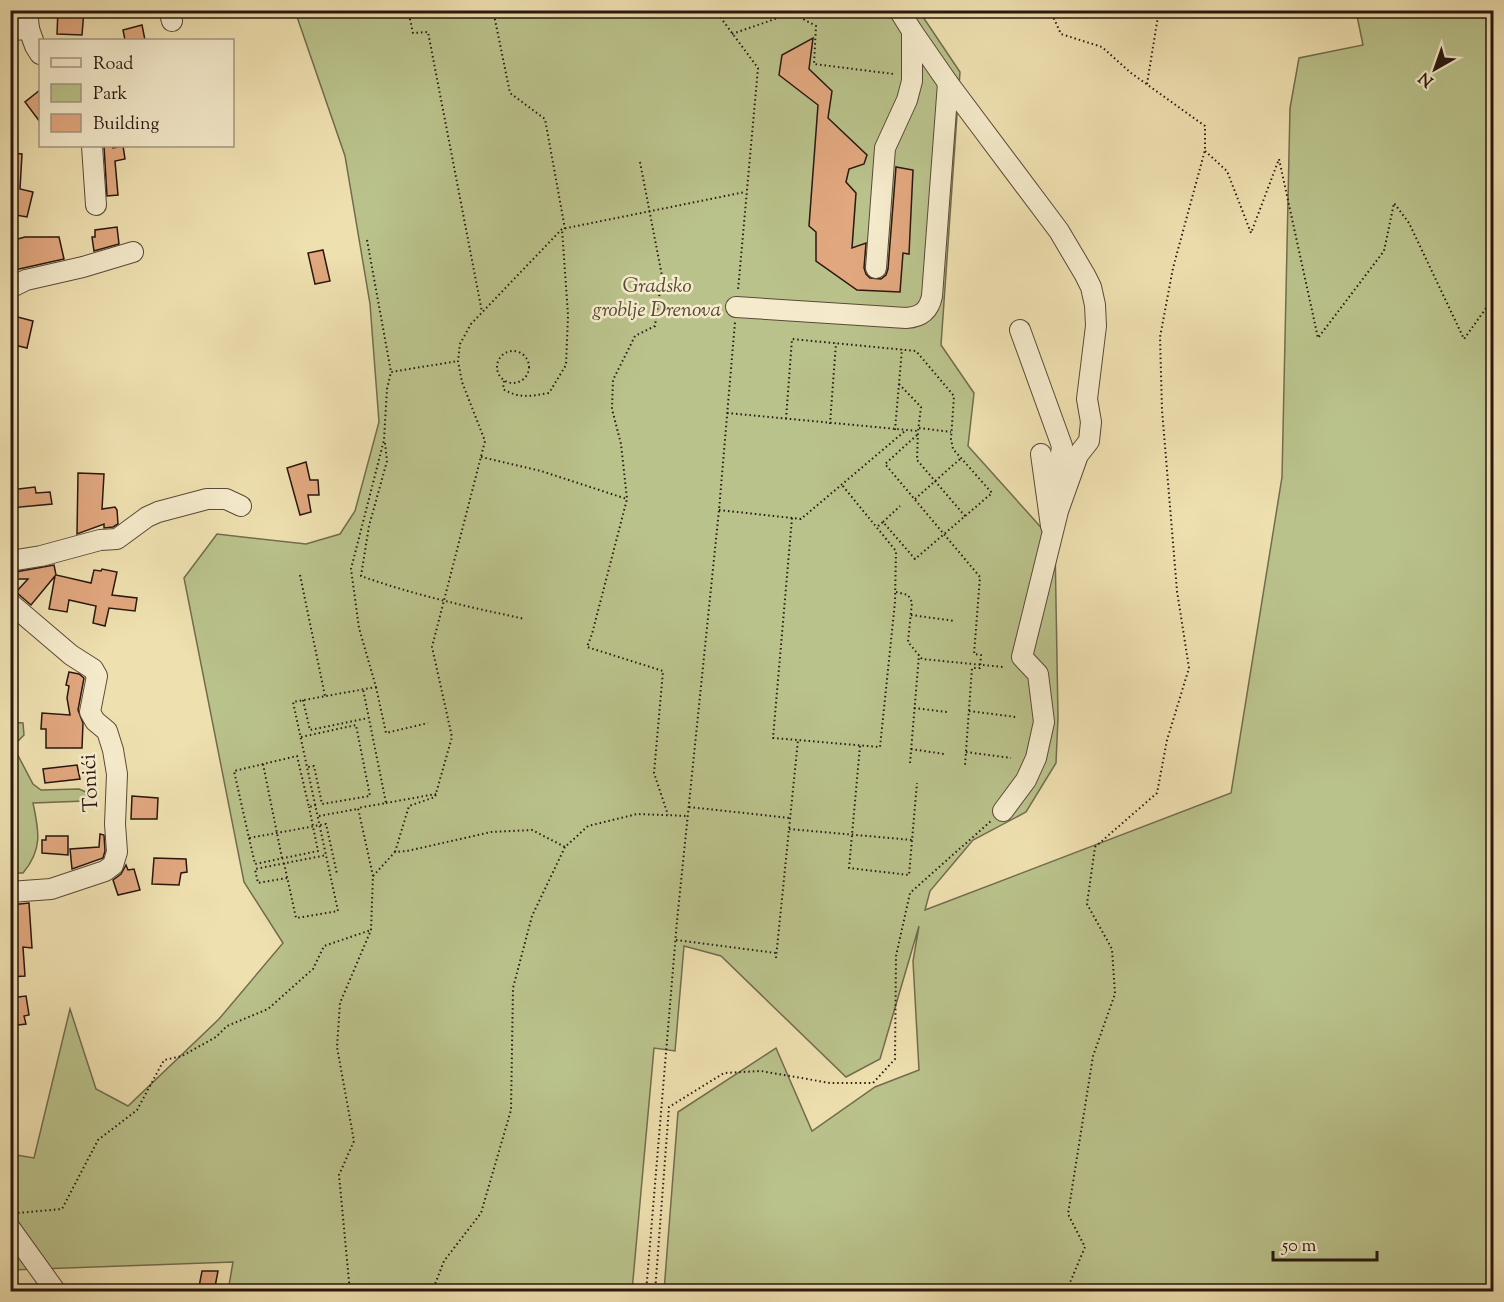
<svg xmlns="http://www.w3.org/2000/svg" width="1504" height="1302" font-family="'Sorts Mill Goudy',serif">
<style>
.green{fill:#bac28b;stroke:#726c4e;stroke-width:1.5}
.building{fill:#e2a87f;stroke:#291710;stroke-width:1.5}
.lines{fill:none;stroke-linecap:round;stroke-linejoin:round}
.minor-casing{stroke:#5a4938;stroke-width:22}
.path{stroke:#291710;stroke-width:2;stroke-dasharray:1.5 3;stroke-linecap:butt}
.minor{stroke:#f5ebcc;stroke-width:20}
.labels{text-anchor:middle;stroke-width:5;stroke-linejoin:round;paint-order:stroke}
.park-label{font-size:21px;font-style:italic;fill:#544a35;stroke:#f5ebcc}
.street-label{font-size:21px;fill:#291710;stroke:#f5ebcc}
</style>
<rect width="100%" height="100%" fill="#efe0b0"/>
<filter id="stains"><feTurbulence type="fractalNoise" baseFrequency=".00333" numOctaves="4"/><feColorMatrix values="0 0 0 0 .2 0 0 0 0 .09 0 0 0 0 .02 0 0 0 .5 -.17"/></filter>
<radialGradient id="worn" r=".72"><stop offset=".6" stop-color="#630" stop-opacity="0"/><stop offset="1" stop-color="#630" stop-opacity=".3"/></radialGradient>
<g class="green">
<path d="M 295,11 L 919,11 L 960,72 L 941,345 L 974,393 L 968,446 L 1055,543 L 1058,718 L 1056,763 L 1026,812 L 973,840 L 930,891 L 925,910 L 1231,793 L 1282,477 L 1290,108 L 1299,58 L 1363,45 L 1356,11 L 1493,11 L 1493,1291 L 664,1291 L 678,1112 L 776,1048 L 812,1131 L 875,1087 L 919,1070 L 913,961 L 919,926 L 880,1059 L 846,1077 L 721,956 L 684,946 L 675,1051 L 654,1048 L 632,1291 L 228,1291 L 233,1262 L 11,1270 L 10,1154 L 34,1158 L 70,1009 L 96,1089 L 128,1106 L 219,1019 L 283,943 L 244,882 L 184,578 L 217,534 L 306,544 L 340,534 L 355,511 L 379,422 L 370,304 L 345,156 Z"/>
<path d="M 10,722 L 23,723 L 24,735 L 13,746 L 33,784 L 41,790 L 79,789 L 86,792 L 85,801 L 33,803 C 39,831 43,849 23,873 L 11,873 Z"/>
</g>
<g class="building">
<path d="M 58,10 L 84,10 L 82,35 L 57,34 Z"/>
<path d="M 142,25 L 145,40 L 125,40 L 123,30 Z"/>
<path d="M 813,38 L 809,69 L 832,91 L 828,118 L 867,155 L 864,164 L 849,169 L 846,182 L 856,193 L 852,248 L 866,243 L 864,268 L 866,274 L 870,278 L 881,279 L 886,275 L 888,269 L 896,167 L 913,170 L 909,254 L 903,253 L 900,292 L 857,290 L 816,261 L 816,232 L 809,226 L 818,105 L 779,75 L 782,55 Z"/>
<path d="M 40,90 L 40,122 L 25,102 Z"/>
<path d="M 104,146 L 112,146 L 113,148 L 123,146 L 125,159 L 115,161 L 118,195 L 107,196 Z"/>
<path d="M 10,153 L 22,154 L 20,189 L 33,192 L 27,217 L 10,214 Z"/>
<path d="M 117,227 L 119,244 L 94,251 L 92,237 L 95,237 L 95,230 Z"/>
<path d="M 25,237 L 59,237 L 64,259 L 10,271 L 10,241 Z"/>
<path d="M 323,250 L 330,281 L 315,284 L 308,253 Z"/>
<path d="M 10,315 L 33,321 L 27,348 L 10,344 Z"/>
<path d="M 306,462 L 310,480 L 318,480 L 319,495 L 308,495 L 311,512 L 300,515 L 287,468 Z"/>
<path d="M 78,473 L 104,474 L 102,509 L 115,507 L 117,510 L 118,524 L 113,527 L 104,528 L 104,524 L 77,534 Z"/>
<path d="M 35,487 L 36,493 L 50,492 L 52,504 L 10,508 L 10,490 Z"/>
<path d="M 54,565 L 56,575 L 91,583 L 94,570 L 101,571 L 102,569 L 117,572 L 112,595 L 137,598 L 135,611 L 109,608 L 105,626 L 93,623 L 96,606 L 69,600 L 67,612 L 49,609 L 55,576 L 31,605 L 16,592 L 28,579 L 10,579 L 10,573 Z"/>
<path d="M 69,672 L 79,674 L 84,678 L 78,710 L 83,723 L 82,748 L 46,748 L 46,729 L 41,729 L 42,713 L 70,715 L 67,698 L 69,686 L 66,685 Z"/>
<path d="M 77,765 L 80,779 L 45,783 L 43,769 Z"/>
<path d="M 132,796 L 158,798 L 157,819 L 131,819 Z"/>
<path d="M 100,834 L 104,835 L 105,851 L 103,858 L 72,869 L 70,849 L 99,847 Z"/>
<path d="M 46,836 L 68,836 L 68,855 L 42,853 L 42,840 L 46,840 Z"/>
<path d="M 154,858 L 186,859 L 187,872 L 181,873 L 179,885 L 152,884 Z"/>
<path d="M 126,865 L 128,870 L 134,869 L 140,890 L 118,895 L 113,880 L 121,874 Z"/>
<path d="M 29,903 L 32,948 L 23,947 L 25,976 L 10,977 L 10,905 Z"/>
<path d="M 26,996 L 29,1015 L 24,1016 L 26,1024 L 10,1026 L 10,998 Z"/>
<path d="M 202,1271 L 218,1271 L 214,1292 L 198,1292 Z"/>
</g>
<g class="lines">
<defs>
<g id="minor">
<path d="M 27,10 L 29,29"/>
<path d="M 169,10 L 172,21"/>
<path d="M 10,30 L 29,29 L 35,46 L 40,54"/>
<path d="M 912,31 L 948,83 L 1059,231 L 1085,275 L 1091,287 L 1095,305 L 1096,326 L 1087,399 L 1091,422 L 1089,441 L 1078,455 L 1058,511 L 1022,657 L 1038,674 L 1044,722 L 1036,758 L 1026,780 L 1003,811"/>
<path d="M 92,146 L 96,205"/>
<path d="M 876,268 L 885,148 L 907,100 L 912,81 L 912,31 L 899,10"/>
<path d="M 10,288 L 26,280 L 83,267 L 133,252"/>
<path d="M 736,307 L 906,318 C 921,317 929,311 932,296 L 948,83"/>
<path d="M 1020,330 L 1062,446 L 1057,484"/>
<path d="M 1041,454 L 1051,526"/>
<path d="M 10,561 L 41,556 L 100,540 L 117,539 L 147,517 L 158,512 L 207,499 L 226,499 L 241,506"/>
<path d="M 10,603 L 71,655 L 93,669 L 97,676 L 90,712 L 95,721 L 107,731 L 113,750 L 117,774 L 115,824 L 117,852 L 113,865 L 105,871 L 51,889 L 10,892"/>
<path d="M 10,1228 L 56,1292"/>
</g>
</defs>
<use href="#minor" class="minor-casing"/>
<g class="path">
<path d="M 408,10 L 413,33 L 428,32 L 482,312"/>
<path d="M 493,10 L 510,93 L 545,119 L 565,229"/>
<path d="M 715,10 L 758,68 L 738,290"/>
<path d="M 1050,10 L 1061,34 L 1102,47 L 1131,73 L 1205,126 L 1205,150 L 1173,268 L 1160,337 L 1162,410 L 1177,591 L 1189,668 L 1167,740 L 1157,793 L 1095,847 L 1087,904 L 1112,949 L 1115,994 L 1093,1056 L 1068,1214 L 1085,1247 L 1066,1292"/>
<path d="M 732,34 L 792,13 L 816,26 L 814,64 L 894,74"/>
<path d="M 1147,84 L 1159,10"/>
<path d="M 1205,151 L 1227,171 L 1251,233 L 1279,159 L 1318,338 L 1384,251 L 1394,203 L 1409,223 L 1464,339 L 1494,297"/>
<path d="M 640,162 L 662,276 L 655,326 L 635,336 L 613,380 L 612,409 L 621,444 L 627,499 L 592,634 L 587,647 L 663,671 L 654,773 L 668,815"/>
<path d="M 367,240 L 391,372"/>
<circle cx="513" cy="367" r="16"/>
<path d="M 504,381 L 503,389 C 519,399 532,396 549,393 L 566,365 L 568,315 L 562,229"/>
<path d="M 899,384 L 921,407 L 918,431 L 917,460 L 965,516"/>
<path d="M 727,413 L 918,431"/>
<path d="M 786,419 L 792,339 L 916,351 L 954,396 L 951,439 L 953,449 L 992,493 L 915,559 L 883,522 L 877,527"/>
<path d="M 830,424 L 836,343"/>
<path d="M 919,428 L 951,432"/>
<path d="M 895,430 L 902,349"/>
<path d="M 917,435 L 885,464 L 980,577 L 974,654 L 981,655 L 980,668 L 972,668 L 965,765"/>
<path d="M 385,443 L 387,461 L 369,526 L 361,576 C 414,595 469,607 525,619"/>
<path d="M 481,457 L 541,471 L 627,499"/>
<path d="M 915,499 L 960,459"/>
<path d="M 719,510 L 801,519 L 905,431"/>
<path d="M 792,518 L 773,738 L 880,747 L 895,602 L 896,551 L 842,485"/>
<path d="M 883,522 L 900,506"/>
<path d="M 300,575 L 325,696"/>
<path d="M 896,592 L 908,595 L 912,602 L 908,642 L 922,659 L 1003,667"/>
<path d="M 911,615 L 955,621"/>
<path d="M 376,687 L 386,733 L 428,723"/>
<path d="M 303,700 L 310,730 L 368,718"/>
<path d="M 914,708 L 947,712"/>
<path d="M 969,711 L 1016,717"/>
<path d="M 301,737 L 356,725 L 370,796 L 322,804 L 314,766 L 308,767"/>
<path d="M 860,746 L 849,868 L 909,875 L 917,783"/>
<path d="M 911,749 L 944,754"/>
<path d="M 966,752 L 1011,758"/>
<path d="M 910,763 L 919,655"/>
<path d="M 263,764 L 282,858"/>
<path d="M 386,803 L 436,794"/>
<path d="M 316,805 L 309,807 L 297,756 L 234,771 L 249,838 L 326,824 L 337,874"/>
<path d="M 689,807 L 790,818"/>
<path d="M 319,816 L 357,809"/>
<path d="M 789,829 L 912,840"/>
<path d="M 249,838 L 255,864 L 318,851 L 309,807"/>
<path d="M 395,852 L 409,806 L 435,797 L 452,737 L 432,647 L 485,441 L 462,382 L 458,361 L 460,344 L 471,324 L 562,229 L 745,192"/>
<path d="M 284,863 L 296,918 L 338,911 L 293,702 L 376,687 L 359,628 L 351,569 L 384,440 L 387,389 L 391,372 L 458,361"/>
<path d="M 373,876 L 395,852 L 407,851 L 491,832 L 532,830 L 565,847 L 588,826 L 637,814 L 688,816"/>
<path d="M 287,878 L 258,883 L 255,869 L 327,855"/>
<path d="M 676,940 L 776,953"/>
<path d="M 776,958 L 798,740"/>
<path d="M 18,1213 L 62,1209 L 98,1140 L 137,1110 L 164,1060 L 182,1056 L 216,1037 L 227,1026 L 268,1009 L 313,969 L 324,946 L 371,930"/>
<path d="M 350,1292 L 339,1175 L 354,1141 L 337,1047 L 340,1003 L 371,930 L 373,876 L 358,808 L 386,803 L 363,689"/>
<path d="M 432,1292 L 444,1261 L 481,1213 L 511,1110 L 513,988 L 532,916 L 565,847"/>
<path d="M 646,1292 L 677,921 L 719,510 L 735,322"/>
<path d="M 655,1292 L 669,1107 L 724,1073 L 761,1071 L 830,1083 L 873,1083 L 895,1059 L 896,956 L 910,893 L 992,820"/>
</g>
<use href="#minor" class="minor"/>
</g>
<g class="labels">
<g class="park-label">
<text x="657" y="292">Gradsko<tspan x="657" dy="24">groblje Drenova</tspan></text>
</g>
<g class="street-label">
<text transform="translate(89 783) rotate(-93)" y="7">Tonići</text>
</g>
</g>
<rect width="1504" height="1302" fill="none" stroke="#efe0b0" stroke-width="36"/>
<rect x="12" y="12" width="1480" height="1278" fill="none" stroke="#291710" stroke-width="3"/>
<rect x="18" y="18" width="1468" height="1266" fill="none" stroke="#291710" stroke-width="1.5"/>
<rect x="39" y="39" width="195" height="108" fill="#f5ebcc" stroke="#a39681" stroke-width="1.5"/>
<rect x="51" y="58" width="30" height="9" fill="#f5ebcc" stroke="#a39681" stroke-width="1.5"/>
<text x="93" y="69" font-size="18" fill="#291710">Road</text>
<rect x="51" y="84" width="30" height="18" fill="#bac28b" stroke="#a39681" stroke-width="1.5"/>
<text x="93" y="99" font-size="18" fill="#291710">Park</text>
<rect x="51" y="114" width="30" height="18" fill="#e2a87f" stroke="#a39681" stroke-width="1.5"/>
<text x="93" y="129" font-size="18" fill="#291710">Building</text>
<g transform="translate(1435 69) rotate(220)" stroke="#f5ebcc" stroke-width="4.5" paint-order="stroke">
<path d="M0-4.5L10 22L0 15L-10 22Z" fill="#291710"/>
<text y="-9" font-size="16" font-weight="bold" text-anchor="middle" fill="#291710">N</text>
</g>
<path d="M1273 1251v9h104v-9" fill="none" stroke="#291710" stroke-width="3"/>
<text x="1282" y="1251" font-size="18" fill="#291710" stroke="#f5ebcc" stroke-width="4.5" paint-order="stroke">50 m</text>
<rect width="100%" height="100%" filter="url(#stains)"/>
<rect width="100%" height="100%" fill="url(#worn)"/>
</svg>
